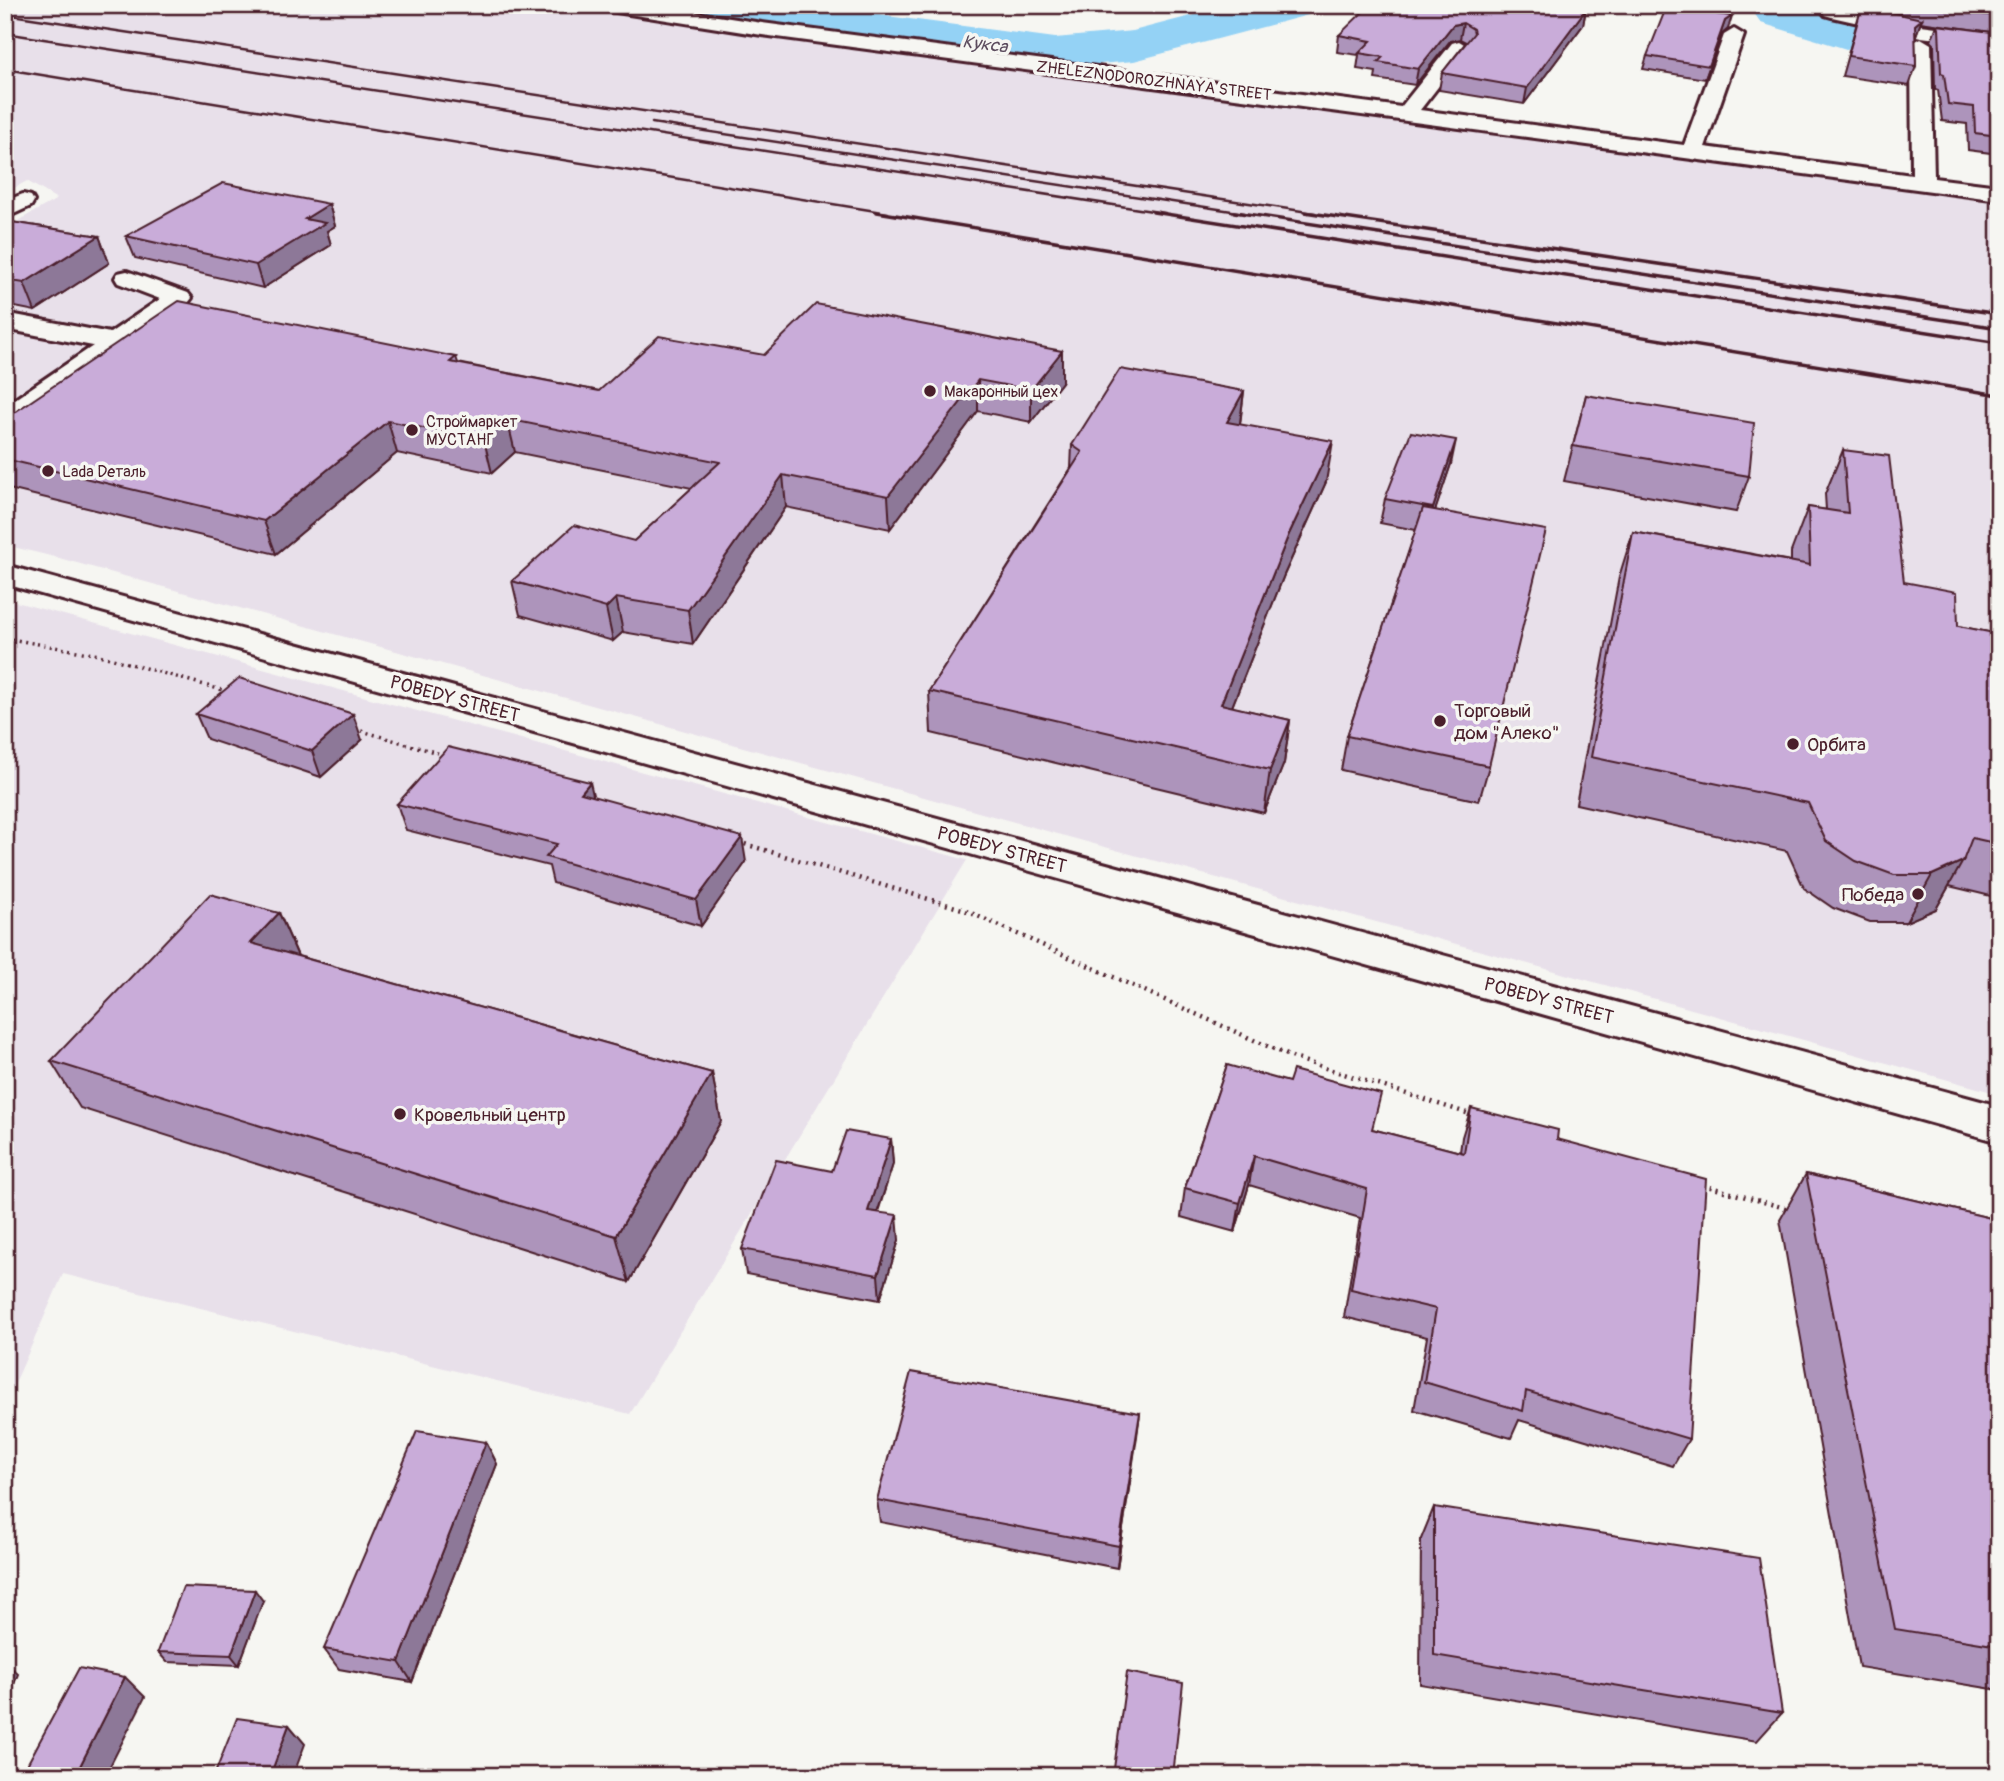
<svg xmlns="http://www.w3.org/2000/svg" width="2004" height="1781" font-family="Pangolin,sans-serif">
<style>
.built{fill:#e8e0ea}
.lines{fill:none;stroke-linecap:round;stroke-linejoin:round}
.river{fill:#94d2f5;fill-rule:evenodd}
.minor-casing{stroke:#4a1f2b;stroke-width:6}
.path-far1{stroke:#4a1f2b;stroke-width:3.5;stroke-dasharray:2 4.5;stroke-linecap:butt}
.path{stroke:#4a1f2b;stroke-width:4.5;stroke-dasharray:2 5;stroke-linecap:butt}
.minor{fill:#f6f6f2;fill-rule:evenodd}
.rail-far1{stroke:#4a1f2b;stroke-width:2.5}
.rail{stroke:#4a1f2b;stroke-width:3.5}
.wall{fill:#ad94bb;stroke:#4a1f2b;stroke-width:2}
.shaded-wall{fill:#8d7898;stroke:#4a1f2b;stroke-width:2}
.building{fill:#c9acd9;stroke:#4a1f2b;stroke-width:2}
.poi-dot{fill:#4a1f2b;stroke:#f6f6f2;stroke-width:2.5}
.labels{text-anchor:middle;stroke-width:7;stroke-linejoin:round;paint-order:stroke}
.far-street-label{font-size:16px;fill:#4a1f2b;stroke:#f6f6f2}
.far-poi-label{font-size:16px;fill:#4a1f2b;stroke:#f6f6f2;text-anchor:start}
.far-water-label{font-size:18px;font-style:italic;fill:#5c4c5e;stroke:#f6f6f2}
.street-label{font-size:19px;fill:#4a1f2b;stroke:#f6f6f2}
.poi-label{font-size:19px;fill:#4a1f2b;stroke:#f6f6f2;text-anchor:start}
</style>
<rect width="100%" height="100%" fill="#f6f6f2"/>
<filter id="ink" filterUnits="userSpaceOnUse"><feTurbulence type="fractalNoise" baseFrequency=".0143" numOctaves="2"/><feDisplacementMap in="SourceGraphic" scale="14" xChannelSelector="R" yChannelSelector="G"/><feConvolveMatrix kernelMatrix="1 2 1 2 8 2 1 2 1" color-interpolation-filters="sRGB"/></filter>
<g filter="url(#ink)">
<g class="built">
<path d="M 5,5 L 574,5 L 779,36 L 1414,119 L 1999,200 L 1999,1094 L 59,558 L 5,545 L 5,228 L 57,199 L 27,181 L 5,193 Z"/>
<path d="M 5,599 L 967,860 L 630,1414 L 63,1274 L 5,1406 Z"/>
</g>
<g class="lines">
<g class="river">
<path d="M 650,5 L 803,5 L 1055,38 L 1133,31 L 1233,5 L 1315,5 L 1308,15 L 1134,61 L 1055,68 L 657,15 Z"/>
<path d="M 1754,5 L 1803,5 L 1857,21 L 1966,27 L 1999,34 L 1999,64 L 1966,57 L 1853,51 L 1761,23 L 1754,13 Z"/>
</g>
<defs>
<g id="minor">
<path d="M 601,5 L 647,5 L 762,23 L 1401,107 L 1452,43 L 1459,41 L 1469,47 L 1420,110 L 1684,145 L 1724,35 L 1734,29 L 1744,35 L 1705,147 L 1912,175 L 1911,44 L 1921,38 L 1931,44 L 1934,178 L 1999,186 L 1999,200 L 762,35 L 610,11 Z"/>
<path d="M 1818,5 L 1837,5 L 1921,25 L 1999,35 L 1999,47 L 1921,37 L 1832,17 L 1825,15 Z"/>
<path d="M 23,194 L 31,196 L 34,201 L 31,206 L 5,218 L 5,201 Z"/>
<path d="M 127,271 L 188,293 L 192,298 L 188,303 L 30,414 L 20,416 L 5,413 L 5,397 L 15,399 L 93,346 L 5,329 L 5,313 L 110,333 L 160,299 L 118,283 L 115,278 L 118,273 Z"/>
<path d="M 5,565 L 1999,1106 L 1999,1142 L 5,584 Z"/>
</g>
</defs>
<use href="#minor" class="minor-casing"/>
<g class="path-far1">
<path d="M 5,638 L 99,655 L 229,692"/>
<path d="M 355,729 L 448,756"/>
</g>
<g class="path">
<path d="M 738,842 L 962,909 L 1294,1058 L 1473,1115"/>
<path d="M 1703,1185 L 1792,1210"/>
</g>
<use href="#minor" class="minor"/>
<g class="rail-far1">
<path d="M 5,14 L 1315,213"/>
<path d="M 5,33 L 1165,213"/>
<path d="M 5,69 L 888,213"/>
<path d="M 652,123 L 1245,213"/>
</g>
<g class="rail">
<path d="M 877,212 L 1999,395"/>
<path d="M 1153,212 L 1999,343"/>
<path d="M 1234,212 L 1999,328"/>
<path d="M 1304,212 L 1999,314"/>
</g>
</g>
<g class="wall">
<path d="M 1109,5 L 1127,5 L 1121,8 Z"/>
<path d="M 1861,5 L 1999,5 L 1999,154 L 1968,150 L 1967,124 L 1942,121 L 1938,90 L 1935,89 L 1934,44 L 1931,41 L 1937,25 L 1998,33 L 1921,22 L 1915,38 L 1916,66 L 1909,86 L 1842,76 L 1861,8 L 1860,8 Z"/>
<path d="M 1586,9 L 1583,25 L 1524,104 L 1439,90 L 1442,73 L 1466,42 L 1460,39 L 1450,41 L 1415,85 L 1375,79 L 1376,72 L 1357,69 L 1359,55 L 1337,52 L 1339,35 Z"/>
<path d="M 1728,29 L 1722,34 L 1705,79 L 1643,69 L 1647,56 Z"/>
<path d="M 329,204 L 335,226 L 327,231 L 331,245 L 263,288 L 135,258 L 126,236 Z"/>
<path d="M 5,221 L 99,236 L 109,263 L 35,311 L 5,305 Z"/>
<path d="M 764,355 L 1062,382 L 1031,422 L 978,411 L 890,529 L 786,507 L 693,644 L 623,632 L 613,641 L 520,615 L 512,581 L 634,541 L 692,488 L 515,452 L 492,473 L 397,453 L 276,554 L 5,488 L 5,413 L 12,414 L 456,357 L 458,363 L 599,391 Z"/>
<path d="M 1244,391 L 1240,425 L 1326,482 L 1284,575 L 1232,707 L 1290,720 L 1284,763 L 1264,813 L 931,733 L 929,691 L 1071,468 L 1072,445 Z"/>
<path d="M 1586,395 L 1749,476 L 1736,512 L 1564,481 Z"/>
<path d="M 1843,450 L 1904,582 L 1958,626 L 1999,634 L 1999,898 L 1949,886 L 1936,909 L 1906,922 L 1870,922 L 1833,908 L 1804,888 L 1787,851 L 1576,804 L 1619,577 L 1633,532 L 1791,561 L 1791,552 L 1808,507 L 1826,510 L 1825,494 Z"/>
<path d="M 1451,464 L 1435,510 L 1489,766 L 1479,801 L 1341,770 L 1347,736 L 1416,530 L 1380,523 L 1385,499 Z"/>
<path d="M 196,714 L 362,740 L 321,777 L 207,739 Z"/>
<path d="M 593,797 L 746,862 L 701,926 L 553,883 L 549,866 L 406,830 L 397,804 Z"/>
<path d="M 279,913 L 298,956 L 712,1073 L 721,1121 L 629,1282 L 80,1108 L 51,1061 Z"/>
<path d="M 1227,1065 L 1372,1129 L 1460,1152 L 1462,1137 L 1471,1108 L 1557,1139 L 1689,1439 L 1673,1466 L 1519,1420 L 1511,1438 L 1414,1410 L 1427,1337 L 1344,1317 L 1360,1218 L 1249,1185 L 1235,1232 L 1181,1217 L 1185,1188 Z"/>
<path d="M 891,1139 L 893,1164 L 878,1212 L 899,1240 L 880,1300 L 746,1274 L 742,1249 L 832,1171 Z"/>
<path d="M 1806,1174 L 1999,1220 L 1999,1690 L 1859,1667 L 1780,1220 Z"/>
<path d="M 1140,1413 L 1117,1568 L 880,1522 L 877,1500 Z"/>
<path d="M 486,1442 L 497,1464 L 412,1682 L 339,1669 L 324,1649 Z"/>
<path d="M 1434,1507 L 1782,1713 L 1757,1741 L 1420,1684 L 1421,1539 Z"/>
<path d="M 263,1601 L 239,1665 L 167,1662 L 158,1652 Z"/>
</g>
<g class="shaded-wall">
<path d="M 1586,9 L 1583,25 L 1524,104 L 1527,88 Z"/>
<path d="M 1732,16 L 1728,29 L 1722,34 L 1705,79 L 1725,21 Z"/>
<path d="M 1922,19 L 1915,38 L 1915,25 Z"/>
<path d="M 1463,23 L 1460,39 L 1450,41 L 1415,85 L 1418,69 L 1453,25 Z"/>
<path d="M 329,204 L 335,226 L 327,231 L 331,245 L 263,288 L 256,265 L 305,219 Z"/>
<path d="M 99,236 L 109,263 L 35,311 L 24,283 Z"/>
<path d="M 1062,351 L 1062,382 L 1031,422 L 1031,390 Z"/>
<path d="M 978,380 L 978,411 L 890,529 L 888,496 Z"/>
<path d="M 1244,391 L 1239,430 L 1227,422 Z"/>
<path d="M 507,419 L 515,452 L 492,473 L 484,440 Z"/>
<path d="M 388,421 L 397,453 L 276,554 L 264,521 Z"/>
<path d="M 1456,440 L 1451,464 L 1428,532 L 1433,508 Z"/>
<path d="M 1333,441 L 1326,482 L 1284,575 L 1216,747 L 1221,704 L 1289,534 Z"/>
<path d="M 783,475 L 786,507 L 693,644 L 688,610 Z"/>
<path d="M 616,598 L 623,632 L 613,641 L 606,608 Z"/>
<path d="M 353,714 L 362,740 L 321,777 L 312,751 Z"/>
<path d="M 1290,720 L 1284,763 L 1264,813 L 1270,770 Z"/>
<path d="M 590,782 L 596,808 L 581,793 Z"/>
<path d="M 742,837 L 746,862 L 701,926 L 696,900 Z"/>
<path d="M 1963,861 L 1936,909 L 1906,922 L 1932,875 Z"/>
<path d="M 279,913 L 300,961 L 251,943 Z"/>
<path d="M 712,1073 L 721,1121 L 629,1282 L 616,1236 Z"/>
<path d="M 891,1139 L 893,1164 L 870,1235 L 868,1211 Z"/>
<path d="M 1254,1156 L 1249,1185 L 1235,1232 L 1240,1203 Z"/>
<path d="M 897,1215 L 899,1240 L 880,1300 L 878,1275 Z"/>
<path d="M 1140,1413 L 1137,1436 L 1117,1568 L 1119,1546 Z"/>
<path d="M 486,1442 L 497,1464 L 412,1682 L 399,1662 Z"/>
<path d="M 255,1590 L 263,1601 L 239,1665 L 231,1655 Z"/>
<path d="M 5,1662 L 18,1674 L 5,1707 Z"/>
<path d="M 125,1677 L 145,1697 L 105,1776 L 75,1776 Z"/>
<path d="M 289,1725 L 305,1744 L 293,1776 L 270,1776 Z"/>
</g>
<g class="building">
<path d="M 1370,5 L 1561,5 L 1586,9 L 1527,88 L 1442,73 L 1474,33 L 1473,29 L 1463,23 L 1453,25 L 1418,69 L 1378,62 L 1383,57 L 1359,53 L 1371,41 L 1339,35 Z"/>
<path d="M 1920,5 L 1999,5 L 1999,16 L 1927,7 Z"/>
<path d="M 1862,6 L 1922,19 L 1915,25 L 1916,66 L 1848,56 Z"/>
<path d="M 1666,8 L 1732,16 L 1725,21 L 1709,66 L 1647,56 Z"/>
<path d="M 1937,25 L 1999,33 L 1999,136 L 1975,133 L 1974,107 L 1948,104 L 1944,74 L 1941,73 L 1939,28 Z"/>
<path d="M 223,183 L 329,204 L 305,219 L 325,223 L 256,265 L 126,236 Z"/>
<path d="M 5,221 L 99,236 L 24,283 L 5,280 Z"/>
<path d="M 179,301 L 456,357 L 450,362 L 599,391 L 659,336 L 764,355 L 816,304 L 1062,351 L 1031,390 L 978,380 L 888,496 L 783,475 L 688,610 L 616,598 L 606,608 L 512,581 L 574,525 L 634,541 L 720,462 L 507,419 L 484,440 L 388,421 L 264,521 L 5,459 L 5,413 L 12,414 Z"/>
<path d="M 1120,369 L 1244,391 L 1227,422 L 1333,441 L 1289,534 L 1221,704 L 1290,720 L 1270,770 L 929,691 L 1082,452 L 1072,445 Z"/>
<path d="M 1586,395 L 1754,423 L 1749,476 L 1573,446 Z"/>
<path d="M 1411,432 L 1456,440 L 1433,508 L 1385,499 Z"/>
<path d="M 1843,450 L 1889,456 L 1904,582 L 1957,592 L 1958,626 L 1999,634 L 1999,844 L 1972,838 L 1963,861 L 1932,875 L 1894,875 L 1856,861 L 1826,841 L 1808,803 L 1591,757 L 1633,532 L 1810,565 L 1808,507 L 1848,513 Z"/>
<path d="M 1423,508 L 1546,530 L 1489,766 L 1347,736 Z"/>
<path d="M 239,678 L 353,714 L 312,751 L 196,714 Z"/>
<path d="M 448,747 L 590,782 L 581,793 L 742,837 L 696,900 L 546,857 L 557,844 L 397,804 Z"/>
<path d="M 210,894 L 279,913 L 251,943 L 712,1073 L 616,1236 L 51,1061 Z"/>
<path d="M 1227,1065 L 1289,1082 L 1293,1070 L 1381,1094 L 1372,1129 L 1464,1153 L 1471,1108 L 1558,1130 L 1557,1139 L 1706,1179 L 1689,1439 L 1526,1391 L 1523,1411 L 1424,1382 L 1436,1309 L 1351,1289 L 1367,1189 L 1254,1156 L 1240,1203 L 1185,1188 Z"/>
<path d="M 846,1131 L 891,1139 L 868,1211 L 897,1215 L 878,1275 L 742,1249 L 776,1160 L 832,1171 Z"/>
<path d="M 1806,1174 L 1999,1220 L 1999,1646 L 1895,1629 Z"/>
<path d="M 911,1372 L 1140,1413 L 1119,1546 L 877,1500 Z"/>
<path d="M 417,1431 L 486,1442 L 399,1662 L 324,1649 Z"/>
<path d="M 1434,1507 L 1759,1558 L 1782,1713 L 1434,1655 Z"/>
<path d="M 183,1587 L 255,1590 L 231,1655 L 158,1652 Z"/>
<path d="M 79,1668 L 125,1677 L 75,1776 L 21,1776 Z"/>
<path d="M 1127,1672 L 1183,1683 L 1173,1776 L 1113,1776 Z"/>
<path d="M 237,1718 L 289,1725 L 270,1776 L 214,1776 Z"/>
</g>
</g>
<g class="poi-dot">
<circle cx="930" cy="391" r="7"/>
<circle cx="412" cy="430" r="7"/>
<circle cx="48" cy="471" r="7"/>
<circle cx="1440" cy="721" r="7"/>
<circle cx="1793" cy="744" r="7"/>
<circle cx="1918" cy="894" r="7"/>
<circle cx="400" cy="1114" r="7"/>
</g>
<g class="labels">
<g class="far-street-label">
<text transform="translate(1154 80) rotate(7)" y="6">ZHELEZNODOROZHNAYA STREET</text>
</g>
<g class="far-poi-label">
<text x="944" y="397">Макаронный цех</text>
<text x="426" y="427">Строймаркет<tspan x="426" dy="18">МУСТАНГ</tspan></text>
<text x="62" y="477">Lada Dеталь</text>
</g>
<g class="far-water-label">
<text transform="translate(985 44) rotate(7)" y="6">Кукса</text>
</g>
<g class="street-label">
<text transform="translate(455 698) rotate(15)" y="7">POBEDY STREET</text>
<text transform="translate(1002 849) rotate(15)" y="7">POBEDY STREET</text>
<text transform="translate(1549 1000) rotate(15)" y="7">POBEDY STREET</text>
</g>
<g class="poi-label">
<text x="1454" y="717">Торговый<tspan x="1454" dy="22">дом "Алеко"</tspan></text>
<text x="1807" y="751">Орбита</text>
<text x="1904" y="901" text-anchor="end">Победа</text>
<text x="414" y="1121">Кровельный центр</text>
</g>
</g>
<rect width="2004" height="1781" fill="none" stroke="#f6f6f2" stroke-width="28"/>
<rect x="14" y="14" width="1976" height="1753" fill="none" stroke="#4a1f2b" stroke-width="2.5" filter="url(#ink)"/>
</svg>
